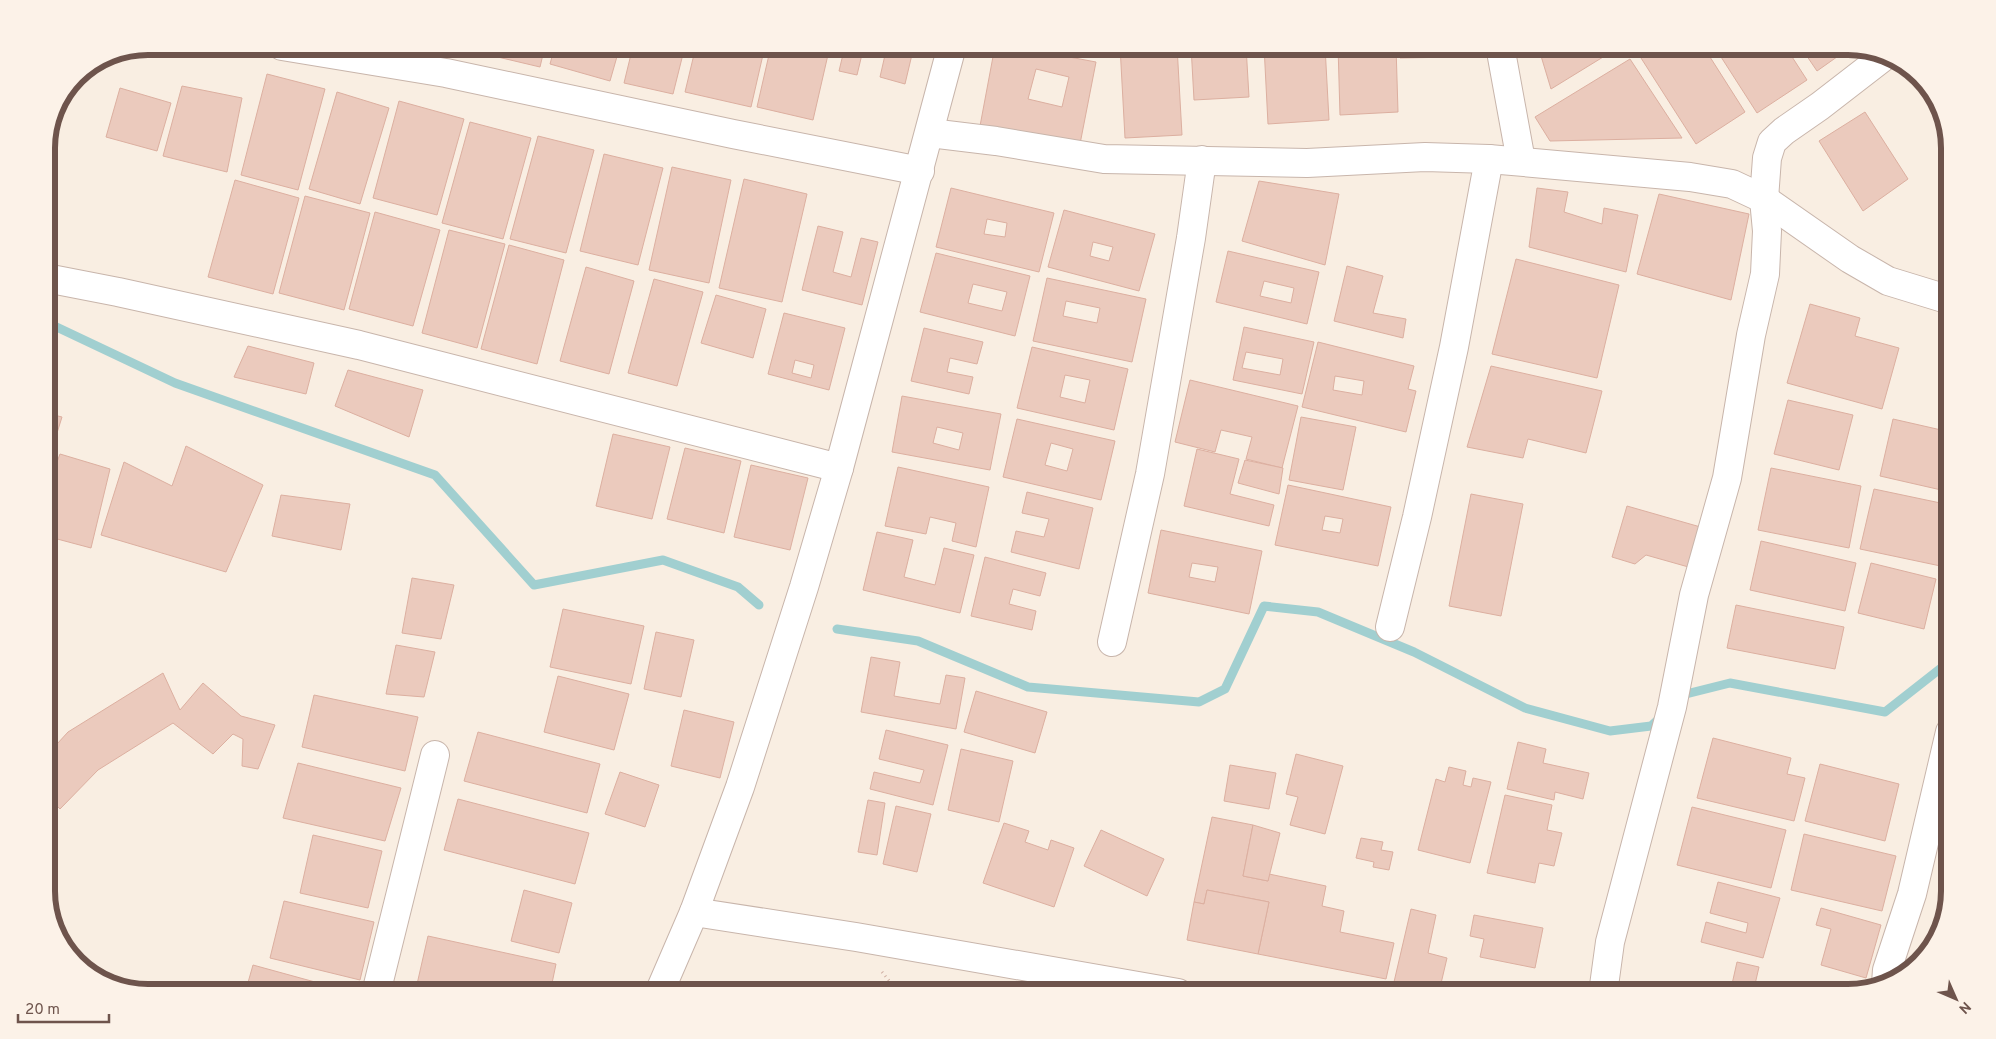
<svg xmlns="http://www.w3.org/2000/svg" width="1996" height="1039" font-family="Overpass,sans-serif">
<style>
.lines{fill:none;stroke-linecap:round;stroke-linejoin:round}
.stream{stroke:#a1cfd0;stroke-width:9}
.building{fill:#ebcabd;stroke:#dcafa0;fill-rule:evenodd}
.minor-casing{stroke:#c8b5ab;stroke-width:30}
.path{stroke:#cfaea1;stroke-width:3;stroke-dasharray:1 4;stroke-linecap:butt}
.minor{stroke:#fff;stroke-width:28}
.rim{fill:none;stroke:#6e544c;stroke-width:6}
</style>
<rect width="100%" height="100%" fill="#f9eee2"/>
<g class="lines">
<g class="stream">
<path d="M 46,322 L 175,383 L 435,475 L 534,585 L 663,560 L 738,587 L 759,605"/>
<path d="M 837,629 L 918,641 L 1028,687 L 1199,702 L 1225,689 L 1264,606 L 1318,612 L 1414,652 L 1525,708 L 1610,731 L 1651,726 L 1662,716"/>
<path d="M 1679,701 L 1686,694 L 1730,683 L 1885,712 L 1950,661"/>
</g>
</g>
<g class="building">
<path d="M 487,46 L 545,46 L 540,67 L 485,54 Z"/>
<path d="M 555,46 L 620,46 L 610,81 L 550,64 Z"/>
<path d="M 633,46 L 685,46 L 673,94 L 624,83 Z"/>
<path d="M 696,46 L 765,46 L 751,107 L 685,92 Z"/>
<path d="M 771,46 L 830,46 L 813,120 L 757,107 Z"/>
<path d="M 845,46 L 914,46 L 905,84 L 880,77 L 885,55 L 863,50 L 857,75 L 839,71 Z"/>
<path d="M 995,46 L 1010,46 L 1096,62 L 1080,144 L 980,126 ZM 1036,69 L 1069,77 L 1062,107 L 1028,99 Z"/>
<path d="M 1120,46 L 1177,46 L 1182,135 L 1125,138 Z"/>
<path d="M 1191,46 L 1246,46 L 1249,97 L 1194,100 Z"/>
<path d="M 1264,46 L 1325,46 L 1329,120 L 1268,124 Z"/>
<path d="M 1338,46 L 1396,46 L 1398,112 L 1340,115 Z"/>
<path d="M 1400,46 L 1456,46 L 1456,57 L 1400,58 Z"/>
<path d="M 1538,46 L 1621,46 L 1551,89 Z"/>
<path d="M 1659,46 L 1703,46 L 1745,112 L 1696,144 L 1641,58 Z"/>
<path d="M 1714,46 L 1785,46 L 1807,80 L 1757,113 Z"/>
<path d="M 1800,46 L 1848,46 L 1851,47 L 1817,71 Z"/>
<path d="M 1630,59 L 1682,138 L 1550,141 L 1535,117 Z"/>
<path d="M 267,74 L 325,89 L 298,190 L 241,175 Z"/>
<path d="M 1913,74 L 1933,92 L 1942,120 Z"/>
<path d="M 182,86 L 242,98 L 227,172 L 163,156 Z"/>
<path d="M 120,88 L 171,103 L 157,151 L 106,137 Z"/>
<path d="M 337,92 L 389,108 L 360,204 L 309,189 Z"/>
<path d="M 399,101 L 464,119 L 437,215 L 373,198 Z"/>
<path d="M 1865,112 L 1908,179 L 1863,211 L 1819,141 Z"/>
<path d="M 470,122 L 531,138 L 503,239 L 442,223 Z"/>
<path d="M 538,136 L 594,150 L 566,253 L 510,239 Z"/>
<path d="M 604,154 L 663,168 L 638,265 L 580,251 Z"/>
<path d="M 672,167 L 731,180 L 709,283 L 649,270 Z"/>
<path d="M 744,179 L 807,194 L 782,302 L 719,288 Z"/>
<path d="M 235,180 L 299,198 L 273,294 L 208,277 Z"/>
<path d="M 1259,181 L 1339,194 L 1325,265 L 1242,241 Z"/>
<path d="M 951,188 L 1054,213 L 1039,272 L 936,247 ZM 987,219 L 1007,223 L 1005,237 L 984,234 Z"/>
<path d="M 1537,188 L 1568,192 L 1564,212 L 1602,224 L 1604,208 L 1638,215 L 1626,272 L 1529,247 Z"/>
<path d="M 1659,194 L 1749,214 L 1731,300 L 1637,274 Z"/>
<path d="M 305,196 L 370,213 L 344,310 L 279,293 Z"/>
<path d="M 1064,210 L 1155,234 L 1139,291 L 1048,267 ZM 1093,242 L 1113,247 L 1109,261 L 1090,256 Z"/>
<path d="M 375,212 L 440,230 L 413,326 L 349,309 Z"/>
<path d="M 818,226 L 843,232 L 833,272 L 851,277 L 861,238 L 878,242 L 862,305 L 802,290 Z"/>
<path d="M 449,230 L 505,244 L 477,348 L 422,333 Z"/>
<path d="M 509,245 L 564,260 L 537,364 L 481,349 Z"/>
<path d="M 1228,251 L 1319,272 L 1307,324 L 1216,302 ZM 1264,281 L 1294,288 L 1291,303 L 1260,296 Z"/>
<path d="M 936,253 L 1030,276 L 1015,336 L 920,312 ZM 973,284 L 1007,292 L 1002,311 L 968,303 Z"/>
<path d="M 1516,259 L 1619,285 L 1597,378 L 1492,354 Z"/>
<path d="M 1347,266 L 1383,276 L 1373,313 L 1406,319 L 1403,338 L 1334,321 Z"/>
<path d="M 586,267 L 634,281 L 609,374 L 560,361 Z"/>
<path d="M 1047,278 L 1146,299 L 1132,362 L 1033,341 ZM 1066,301 L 1100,308 L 1097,323 L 1063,316 Z"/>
<path d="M 654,279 L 703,292 L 677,386 L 628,373 Z"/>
<path d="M 716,295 L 766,309 L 753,358 L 701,343 Z"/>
<path d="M 1810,304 L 1860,318 L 1855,336 L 1899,348 L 1882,409 L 1787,383 Z"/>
<path d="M 784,313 L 845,328 L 829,390 L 768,374 ZM 795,360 L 814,365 L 811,378 L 792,373 Z"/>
<path d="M 1244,327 L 1314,342 L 1302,394 L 1233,380 ZM 1246,352 L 1283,359 L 1280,375 L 1242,368 Z"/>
<path d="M 924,328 L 983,342 L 977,364 L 950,358 L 947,372 L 973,377 L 969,394 L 911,381 Z"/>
<path d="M 1318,342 L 1414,366 L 1408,389 L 1416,391 L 1406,432 L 1302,407 ZM 1335,376 L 1364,381 L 1362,395 L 1333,390 Z"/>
<path d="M 248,346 L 314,363 L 306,394 L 234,377 Z"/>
<path d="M 1032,347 L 1128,369 L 1114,430 L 1017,408 ZM 1065,375 L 1090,380 L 1085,403 L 1060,397 Z"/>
<path d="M 1491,366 L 1602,391 L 1586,453 L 1528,439 L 1523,458 L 1467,447 Z"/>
<path d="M 348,370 L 423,390 L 409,437 L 335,406 Z"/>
<path d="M 1190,380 L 1298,406 L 1282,468 L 1246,459 L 1252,437 L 1221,430 L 1215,452 L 1175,442 Z"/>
<path d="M 902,396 L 1001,414 L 990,470 L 892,452 ZM 937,427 L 963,433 L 959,450 L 933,443 Z"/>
<path d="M 1788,400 L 1853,415 L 1839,470 L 1774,454 Z"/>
<path d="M 46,413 L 62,417 L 46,468 Z"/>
<path d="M 1301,417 L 1356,427 L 1343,490 L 1289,480 Z"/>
<path d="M 1017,419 L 1115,441 L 1101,500 L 1003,477 ZM 1051,443 L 1073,449 L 1067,471 L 1045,465 Z"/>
<path d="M 1893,419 L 1950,432 L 1950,492 L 1880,476 Z"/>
<path d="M 613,434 L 670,447 L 652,519 L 596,506 Z"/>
<path d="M 186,446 L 263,485 L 226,572 L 101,535 L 124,462 L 172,486 Z"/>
<path d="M 685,448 L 741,461 L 724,533 L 667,519 Z"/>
<path d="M 1197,449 L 1239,459 L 1230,494 L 1274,505 L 1269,526 L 1184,506 Z"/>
<path d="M 60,454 L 110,469 L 91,548 L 46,536 L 46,491 Z"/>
<path d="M 1245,460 L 1283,468 L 1279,494 L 1238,483 Z"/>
<path d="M 751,465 L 808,478 L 790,550 L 734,537 Z"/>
<path d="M 898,467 L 989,487 L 976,547 L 952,541 L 956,523 L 930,517 L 926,534 L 885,526 Z"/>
<path d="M 1771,468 L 1861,486 L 1849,548 L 1758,530 Z"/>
<path d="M 1288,485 L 1391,507 L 1378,566 L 1275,545 ZM 1325,516 L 1343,519 L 1340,533 L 1322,530 Z"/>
<path d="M 1874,489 L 1950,505 L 1950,568 L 1860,549 Z"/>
<path d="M 1027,492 L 1093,508 L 1079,569 L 1011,552 L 1016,531 L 1044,537 L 1049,519 L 1022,513 Z"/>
<path d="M 1471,494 L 1523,504 L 1501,616 L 1449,606 Z"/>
<path d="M 281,495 L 350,504 L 341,550 L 272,536 Z"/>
<path d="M 1627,506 L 1704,528 L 1692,568 L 1646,555 L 1635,564 L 1612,557 Z"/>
<path d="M 1161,530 L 1262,551 L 1249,614 L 1148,593 ZM 1192,563 L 1218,567 L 1215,582 L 1189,577 Z"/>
<path d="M 877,532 L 913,540 L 904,577 L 935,585 L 944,548 L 974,555 L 960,613 L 863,590 Z"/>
<path d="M 1761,541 L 1856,563 L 1845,611 L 1750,590 Z"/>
<path d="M 985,557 L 1046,573 L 1040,596 L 1013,589 L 1009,604 L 1036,611 L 1032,630 L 971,616 Z"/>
<path d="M 1871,563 L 1936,579 L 1924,629 L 1858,613 Z"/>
<path d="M 412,578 L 454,585 L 441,639 L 402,633 Z"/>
<path d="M 1736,605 L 1844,627 L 1835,669 L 1727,648 Z"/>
<path d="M 563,609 L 644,626 L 631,684 L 550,667 Z"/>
<path d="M 656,632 L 694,640 L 681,697 L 644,689 Z"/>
<path d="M 396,645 L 435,652 L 424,697 L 386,694 Z"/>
<path d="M 871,657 L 900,662 L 894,696 L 940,704 L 946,675 L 965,678 L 956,729 L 861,712 Z"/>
<path d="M 163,673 L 180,710 L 203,683 L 241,716 L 275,725 L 258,769 L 242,766 L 243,739 L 233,734 L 213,754 L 173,723 L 98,770 L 60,809 L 46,795 L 46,756 L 68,732 Z"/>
<path d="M 558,676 L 629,694 L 614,750 L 544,732 Z"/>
<path d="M 976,691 L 1047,712 L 1035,753 L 964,732 Z"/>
<path d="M 314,695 L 418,717 L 405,771 L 302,747 Z"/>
<path d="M 684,710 L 734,722 L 720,778 L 671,766 Z"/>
<path d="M 886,730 L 948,745 L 933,805 L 870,789 L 874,772 L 920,783 L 924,770 L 879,759 Z"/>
<path d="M 478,732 L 600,764 L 587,813 L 464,781 Z"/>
<path d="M 1713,738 L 1791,758 L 1787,774 L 1805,778 L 1794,821 L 1697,798 Z"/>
<path d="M 1518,742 L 1546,749 L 1543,763 L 1589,773 L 1583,799 L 1555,792 L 1554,800 L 1507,789 Z"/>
<path d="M 961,749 L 1013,761 L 999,822 L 948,810 Z"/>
<path d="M 1296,754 L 1343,766 L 1325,834 L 1290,825 L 1298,797 L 1286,794 Z"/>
<path d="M 298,763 L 401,788 L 385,841 L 283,818 Z"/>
<path d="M 1820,764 L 1899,784 L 1885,841 L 1805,821 Z"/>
<path d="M 1230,765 L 1276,773 L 1269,809 L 1224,801 Z"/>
<path d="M 1449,767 L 1466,771 L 1463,785 L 1471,787 L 1473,778 L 1491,782 L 1470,863 L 1418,850 L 1436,779 L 1445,782 Z"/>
<path d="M 620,772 L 659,785 L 645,827 L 605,814 Z"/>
<path d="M 1505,795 L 1552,805 L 1547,830 L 1562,833 L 1554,866 L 1539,863 L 1535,883 L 1487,873 Z"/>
<path d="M 458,799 L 589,833 L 575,884 L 444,850 Z"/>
<path d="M 868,800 L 885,803 L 877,855 L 858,852 Z"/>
<path d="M 896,806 L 931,814 L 917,872 L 883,864 Z"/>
<path d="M 1692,807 L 1786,830 L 1771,888 L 1677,865 Z"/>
<path d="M 1212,817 L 1253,825 L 1243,876 L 1268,881 L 1269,874 L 1326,886 L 1322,906 L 1344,911 L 1340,932 L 1394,943 L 1386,979 L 1258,954 L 1269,902 L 1207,890 L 1204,904 L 1194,902 Z"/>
<path d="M 1004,823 L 1029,831 L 1025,842 L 1048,850 L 1051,840 L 1074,848 L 1054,907 L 983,883 Z"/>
<path d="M 1253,825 L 1280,833 L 1268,881 L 1243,876 Z"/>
<path d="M 1101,830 L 1164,859 L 1147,896 L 1084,866 Z"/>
<path d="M 1804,834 L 1896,856 L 1882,911 L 1791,890 Z"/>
<path d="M 313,835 L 382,851 L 368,908 L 300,893 Z"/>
<path d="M 1361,838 L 1383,842 L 1381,850 L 1393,852 L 1389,870 L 1373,867 L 1374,862 L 1356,858 Z"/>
<path d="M 1718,882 L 1780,898 L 1763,958 L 1701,942 L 1706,922 L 1746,933 L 1748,923 L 1710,913 Z"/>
<path d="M 524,890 L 572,903 L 559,953 L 511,941 Z"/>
<path d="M 1207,890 L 1269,902 L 1258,954 L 1187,940 L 1194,902 L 1204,904 Z"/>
<path d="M 284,901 L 374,922 L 360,980 L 270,958 Z"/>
<path d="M 1821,908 L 1881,925 L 1866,978 L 1821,965 L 1831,929 L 1816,925 Z"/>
<path d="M 1411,909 L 1436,915 L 1428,953 L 1447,958 L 1439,992 L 1394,982 Z"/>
<path d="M 1474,915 L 1543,928 L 1535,968 L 1480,957 L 1484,939 L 1470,936 Z"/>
<path d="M 428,936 L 556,964 L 550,993 L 415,993 Z"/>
<path d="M 1737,962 L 1759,967 L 1753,993 L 1730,993 Z"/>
<path d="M 253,965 L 355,993 L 245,993 Z"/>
</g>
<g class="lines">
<defs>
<g id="minor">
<path d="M 282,46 L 446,73 L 733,134 L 920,171"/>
<path d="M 1500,46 L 1521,161"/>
<path d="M 930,133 L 996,141 L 1104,159 L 1307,163 L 1425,157 L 1489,159 L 1690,177 L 1732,184 L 1764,199 L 1850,259 L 1888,281 L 1950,300"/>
<path d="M 46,278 L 118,292 L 359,345 L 839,468"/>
<path d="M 1390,627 L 1417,517 L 1454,347 L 1489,159"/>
<path d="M 1112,642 L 1150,474 L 1191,238 L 1202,160"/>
<path d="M 694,912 L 856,937 L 1178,993"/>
<path d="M 1886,983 L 1887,970 L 1912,894 L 1950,732"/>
<path d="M 376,993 L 435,755"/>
<path d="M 659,993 L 694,912 L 740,787 L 804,587 L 839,468 L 952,46"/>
<path d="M 1603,993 L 1610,942 L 1672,707 L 1694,595 L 1727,478 L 1751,335 L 1765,274 L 1767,231 L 1764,199 L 1767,158 L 1772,142 L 1784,131 L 1820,106 L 1886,55"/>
</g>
</defs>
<use href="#minor" class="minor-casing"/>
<path class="path" d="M 882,972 L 899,993"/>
<use href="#minor" class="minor"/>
</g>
<path d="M0 0H1996V1039H0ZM148 55H1848A93 93 0 0 1 1941 148V891A93 93 0 0 1 1848 984H148A93 93 0 0 1 55 891V148A93 93 0 0 1 148 55Z" fill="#fcf2e8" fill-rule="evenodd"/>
<path class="rim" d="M148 55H1848A93 93 0 0 1 1941 148V891A93 93 0 0 1 1848 984H148A93 93 0 0 1 55 891V148A93 93 0 0 1 148 55Z"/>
<g transform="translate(1956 999) rotate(135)" stroke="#fcf2e8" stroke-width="4" paint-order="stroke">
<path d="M0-4L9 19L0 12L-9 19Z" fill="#6e544c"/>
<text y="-8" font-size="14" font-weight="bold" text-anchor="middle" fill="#6e544c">N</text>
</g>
<path d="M18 1014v8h91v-8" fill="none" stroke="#6e544c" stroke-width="2.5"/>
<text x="25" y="1014" font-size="15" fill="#6e544c" stroke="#fcf2e8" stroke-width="4" paint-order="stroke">20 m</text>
</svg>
